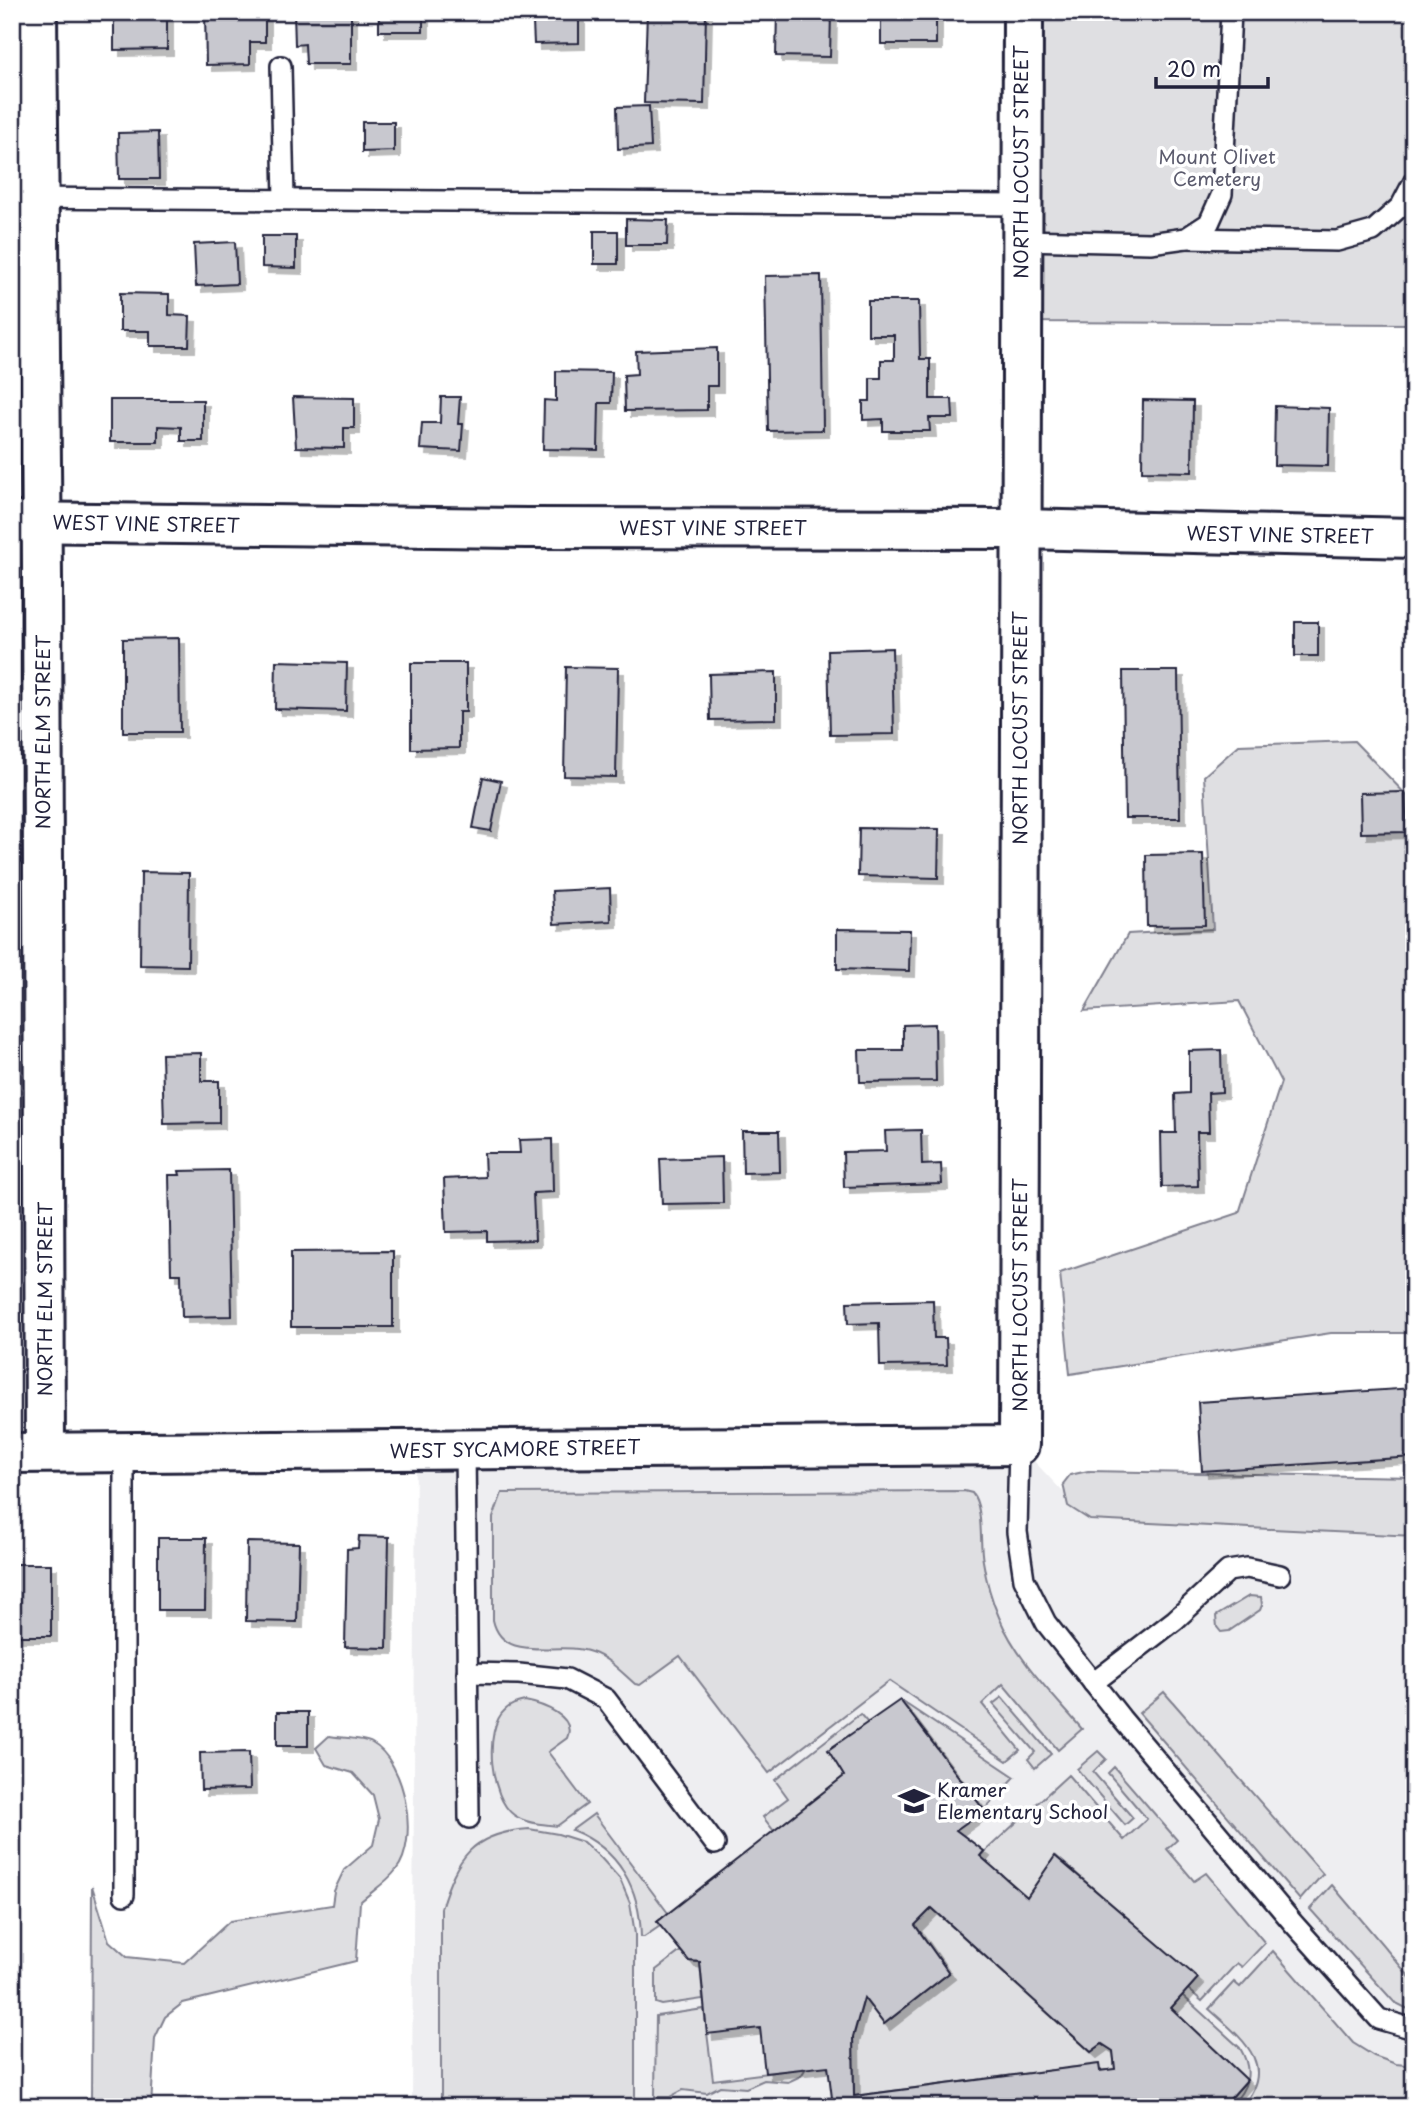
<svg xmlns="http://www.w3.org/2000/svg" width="1426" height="2119" font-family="'Playpen Sans',sans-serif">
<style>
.built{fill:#eeeef1}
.green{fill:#dfdfe2;stroke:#80808e;stroke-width:2}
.building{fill:#c8c8cf;stroke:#22223b;stroke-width:2;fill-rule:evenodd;filter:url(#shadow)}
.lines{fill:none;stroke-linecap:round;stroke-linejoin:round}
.lane-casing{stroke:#22223b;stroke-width:24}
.street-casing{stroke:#22223b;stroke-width:44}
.lane{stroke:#fff;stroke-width:19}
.street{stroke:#fff;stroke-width:38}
.labels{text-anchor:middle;stroke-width:7;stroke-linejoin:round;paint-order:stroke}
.park-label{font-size:19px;fill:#5b5b6d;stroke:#fff}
.street-label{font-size:19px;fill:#22223b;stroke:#fff}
.poi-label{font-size:19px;fill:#22223b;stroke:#fff;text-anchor:start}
</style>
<defs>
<filter id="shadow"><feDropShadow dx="6" dy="6" stdDeviation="0" flood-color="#0004"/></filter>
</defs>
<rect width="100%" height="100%" fill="#fff"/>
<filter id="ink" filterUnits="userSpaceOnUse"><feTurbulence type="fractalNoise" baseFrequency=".0143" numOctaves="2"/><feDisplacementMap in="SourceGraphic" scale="14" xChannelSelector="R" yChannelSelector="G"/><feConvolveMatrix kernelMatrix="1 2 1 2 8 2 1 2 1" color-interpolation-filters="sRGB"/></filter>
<g filter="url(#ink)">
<path class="built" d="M 1019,1445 L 1063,1492 L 1414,1496 L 1414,2107 L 412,2107 L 416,1450 Z"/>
<g class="green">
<path d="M 1023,12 L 1414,12 L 1414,324 L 1020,322 Z"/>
<path d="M 1354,741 L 1414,803 L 1414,1333 L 1331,1333 L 1070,1374 L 1060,1273 L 1239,1213 L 1281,1082 L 1239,1001 L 1084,1011 L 1128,934 L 1213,929 L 1204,776 L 1239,745 Z"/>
<path d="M 1088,1471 L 1414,1477 L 1414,1536 L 1090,1520 L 1068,1506 L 1063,1484 L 1070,1475 Z"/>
<path d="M 964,1491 L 972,1493 C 984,1507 979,1542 983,1561 C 986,1580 991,1599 999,1617 C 1017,1660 1052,1694 1082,1729 L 1058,1750 L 1003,1684 L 982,1704 L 1020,1750 L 1007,1761 L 889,1681 L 769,1773 L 680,1656 L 640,1685 L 635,1684 C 622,1673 608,1657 591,1652 C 558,1640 503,1665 493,1620 L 493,1518 L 502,1493 Z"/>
<path d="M 1249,1596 L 1261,1597 L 1262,1605 L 1260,1610 L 1229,1631 L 1221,1632 L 1217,1627 L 1216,1616 Z"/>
<path d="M 1164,1692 L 1323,1874 L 1300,1900 L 1139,1713 Z"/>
<path d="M 1002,1697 L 1051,1754 L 1035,1768 L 1028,1759 L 1035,1752 L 993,1704 Z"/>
<path d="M 900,1700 L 1015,1777 L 984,1810 Z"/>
<path d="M 525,1701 C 541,1704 577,1716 567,1738 L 548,1752 L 587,1804 L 557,1826 C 542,1824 527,1824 514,1815 C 490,1798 483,1729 505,1710 C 511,1704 517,1703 525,1701 Z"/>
<path d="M 860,1714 L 868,1723 L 829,1750 L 844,1776 L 774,1831 L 763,1817 L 788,1798 L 775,1780 Z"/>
<path d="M 329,1736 C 340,1738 363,1738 372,1743 C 405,1761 420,1840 396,1870 C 387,1882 371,1892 360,1902 L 356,1961 L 183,2003 L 165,2017 L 155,2038 L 151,2107 L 91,2107 L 92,1886 L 109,1941 L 127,1957 L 184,1963 L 230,1921 L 332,1905 L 334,1891 L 344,1870 L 373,1845 L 379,1819 L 373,1795 L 353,1773 L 326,1765 L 316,1748 Z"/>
<path d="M 1098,1751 L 1106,1759 L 1093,1772 L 1133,1818 L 1125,1825 L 1077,1769 Z"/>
<path d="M 1114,1767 L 1177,1840 L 1167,1849 L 1194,1881 L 1206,1873 L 1265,1943 L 1242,1967 L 1237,1963 L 1202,2001 L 1188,1989 L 1197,1978 L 1056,1856 L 1027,1897 L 980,1856 L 1068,1775 L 1124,1840 L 1147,1819 L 1108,1773 Z"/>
<path d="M 594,1814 L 668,1913 L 657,1922 L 660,1926 L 644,1937 L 641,1937 C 640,1888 619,1849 572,1830 Z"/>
<path d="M 529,1829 L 558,1834 L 583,1842 L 601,1858 L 620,1879 L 630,1903 L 635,1934 L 635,2107 L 441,2107 L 441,1908 C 457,1857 472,1833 529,1829 Z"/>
<path d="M 1332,1885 L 1414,1982 L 1414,2009 L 1408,2009 L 1394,2002 L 1310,1909 Z"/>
<path d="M 932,1908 L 1091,2052 L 1102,2044 L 1113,2051 L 1115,2069 L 1100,2071 L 1098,2064 L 854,2096 L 853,2038 L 864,1998 L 884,2024 L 949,1973 L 915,1925 Z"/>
<path d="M 681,1951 L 689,1961 L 700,1962 L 703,1999 L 662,2005 L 656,2003 L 656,1970 Z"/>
<path d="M 1273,1951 L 1353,2043 L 1374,2056 L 1396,2064 L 1414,2066 L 1414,2107 L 1241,2107 C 1280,2065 1240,2037 1209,2009 L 1234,1982 L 1240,1987 Z"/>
<path d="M 1182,1995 L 1240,2048 C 1254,2072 1248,2088 1230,2107 L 1223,2107 L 1247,2080 L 1171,2008 Z"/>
<path d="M 704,2009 L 713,2080 L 806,2068 L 801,2076 L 788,2082 L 764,2080 L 746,2088 L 720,2086 L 707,2093 L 683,2090 L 670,2097 L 655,2097 L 656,2016 Z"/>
</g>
<g class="building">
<path d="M 114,12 L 167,12 L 167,49 L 114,50 Z"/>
<path d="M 205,12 L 265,12 L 265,42 L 250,42 L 250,64 L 206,65 Z"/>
<path d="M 294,12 L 351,12 L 351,64 L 306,64 L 305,44 L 295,45 Z"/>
<rect x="379" y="12" width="44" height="19"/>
<path d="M 525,12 L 579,12 L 579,43 L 534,44 L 533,22 Z"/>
<path d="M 647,12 L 706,12 L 704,104 L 644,103 Z"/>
<path d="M 777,12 L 831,12 L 830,57 L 776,56 Z"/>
<rect x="881" y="12" width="55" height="32"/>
<path d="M 649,106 L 651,147 L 618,149 L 617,107 Z"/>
<path d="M 362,122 L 394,122 L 394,151 L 362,152 Z"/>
<path d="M 158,132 L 159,179 L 119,179 L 118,133 Z"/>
<path d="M 626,219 L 668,220 L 667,245 L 626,245 Z"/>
<rect x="594" y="231" width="24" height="33"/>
<path d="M 262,236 L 296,236 L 296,268 L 262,267 Z"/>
<path d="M 235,242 L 237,284 L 196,286 L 194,244 Z"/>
<path d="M 821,275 L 823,430 L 768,431 L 765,276 Z"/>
<path d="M 120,293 L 169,294 L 169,315 L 190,316 L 189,346 L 150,346 L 150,331 L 120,331 Z"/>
<path d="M 868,301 L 919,301 L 920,359 L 930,359 L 930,399 L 952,399 L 953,418 L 929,418 L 930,431 L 883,431 L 883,419 L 863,420 L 863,401 L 870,401 L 870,378 L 881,378 L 881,360 L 894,360 L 894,335 L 868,335 Z"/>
<path d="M 717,348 L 717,386 L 707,386 L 707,410 L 625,411 L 624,375 L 637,374 L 636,351 Z"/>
<path d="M 556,371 L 612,372 L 611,403 L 599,403 L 598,450 L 543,449 L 544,400 L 556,401 Z"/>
<path d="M 293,397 L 354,398 L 354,428 L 344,428 L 344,448 L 296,447 Z"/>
<path d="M 441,397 L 460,397 L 458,424 L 463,424 L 461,451 L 420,449 L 422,423 L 440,423 Z"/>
<path d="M 110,400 L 203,400 L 203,441 L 181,441 L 181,427 L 158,426 L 158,442 L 110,442 Z"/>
<path d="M 1143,400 L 1193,401 L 1192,472 L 1142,471 Z"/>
<path d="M 1275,406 L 1329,408 L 1328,466 L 1274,465 Z"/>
<rect x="1295" y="622" width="23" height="34"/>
<path d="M 179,638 L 180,732 L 123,732 L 123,639 Z"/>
<path d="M 892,648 L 894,734 L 830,735 L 828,650 Z"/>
<path d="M 276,661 L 347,663 L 346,711 L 275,709 Z"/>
<path d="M 411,663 L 466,663 L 466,712 L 459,712 L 459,748 L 411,749 Z"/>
<path d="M 566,667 L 618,668 L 616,777 L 564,776 Z"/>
<path d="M 1123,671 L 1178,671 L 1180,818 L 1125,818 Z"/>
<path d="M 776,672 L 776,719 L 710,720 L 709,674 Z"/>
<path d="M 483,777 L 501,781 L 491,831 L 473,828 Z"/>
<path d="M 1405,792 L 1407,832 L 1361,833 L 1360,793 Z"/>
<path d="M 859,828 L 939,829 L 938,878 L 858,876 Z"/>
<path d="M 1203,854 L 1205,925 L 1147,926 L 1146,855 Z"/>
<path d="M 141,872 L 189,873 L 188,966 L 140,965 Z"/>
<path d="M 610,888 L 611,921 L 554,924 L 552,891 Z"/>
<path d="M 837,929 L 910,930 L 909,971 L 837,969 Z"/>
<path d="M 935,1024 L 936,1081 L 860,1082 L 859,1050 L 903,1050 L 903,1025 Z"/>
<path d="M 1221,1050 L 1222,1092 L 1208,1093 L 1209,1132 L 1197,1132 L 1198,1186 L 1162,1187 L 1161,1133 L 1176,1133 L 1175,1094 L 1189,1093 L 1189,1051 Z"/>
<path d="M 201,1053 L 201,1081 L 219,1081 L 219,1123 L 164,1124 L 162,1054 Z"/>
<path d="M 921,1130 L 922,1165 L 941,1164 L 942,1184 L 844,1187 L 843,1152 L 886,1151 L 885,1131 Z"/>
<path d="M 742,1131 L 779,1131 L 780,1172 L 743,1173 Z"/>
<path d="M 552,1139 L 553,1192 L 533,1193 L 535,1240 L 487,1241 L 487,1231 L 446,1232 L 444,1179 L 485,1177 L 484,1153 L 520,1153 L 519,1140 Z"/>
<path d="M 722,1157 L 723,1203 L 662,1204 L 660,1159 Z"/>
<path d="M 229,1170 L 232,1316 L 182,1317 L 181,1274 L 171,1274 L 169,1175 L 180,1175 L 179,1171 Z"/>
<path d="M 393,1251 L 393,1327 L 291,1327 L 291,1252 Z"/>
<path d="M 933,1300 L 934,1338 L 946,1338 L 947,1365 L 880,1366 L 879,1323 L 848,1324 L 847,1302 Z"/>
<path d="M 1414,1388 L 1414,1457 L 1202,1471 L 1198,1402 Z"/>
<path d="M 359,1536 L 389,1537 L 387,1648 L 345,1647 L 347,1549 L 358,1548 Z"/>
<path d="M 158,1538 L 206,1538 L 205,1610 L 158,1610 Z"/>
<path d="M 247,1542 L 299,1543 L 297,1622 L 246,1621 Z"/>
<rect x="12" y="1564" width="39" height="72"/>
<path d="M 900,1700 L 984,1810 L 956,1830 L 984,1851 L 980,1856 L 1027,1897 L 1055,1856 L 1198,1978 L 1171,2008 L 1247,2080 L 1223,2107 L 767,2107 L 832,2098 L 828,2066 L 765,2073 L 760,2028 L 707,2034 L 700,1962 L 689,1961 L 657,1922 L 844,1776 L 828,1750 ZM 932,1908 L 1091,2052 L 1102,2044 L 1113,2051 L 1115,2069 L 1100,2071 L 1099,2064 L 854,2096 L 853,2037 L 864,1998 L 884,2024 L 949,1973 L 915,1925 Z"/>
<rect x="277" y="1712" width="31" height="34"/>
<path d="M 249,1752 L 250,1789 L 201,1790 L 200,1753 Z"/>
</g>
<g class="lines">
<defs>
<g id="lane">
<path d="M 281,66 L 284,199"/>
<path d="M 12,198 L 1021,205"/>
<path d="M 1186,238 L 1337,241 L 1373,231 L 1401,206 L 1414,181"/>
<path d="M 1021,240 L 1150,243 L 1186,238 L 1209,223 L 1222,194 L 1231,12"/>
<path d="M 1019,1445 L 1017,1532 L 1024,1579 L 1046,1623 L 1121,1718 L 1293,1923 L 1379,2019 L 1407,2027 L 1414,2026"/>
<path d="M 465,1449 L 469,1818"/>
<path d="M 467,1673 L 519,1674 L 567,1679 L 606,1699 L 715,1844"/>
<path d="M 1093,1683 L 1175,1620 L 1228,1571 L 1247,1568 L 1280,1575"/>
<path d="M 124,1895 L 124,1452"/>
</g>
<g id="street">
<path d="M 37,12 L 42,577 L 45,1452"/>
<path d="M 12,522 L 528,528 L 1020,529 L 1414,538"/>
<path d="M 12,1453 L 1019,1445 L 1023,12"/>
</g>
</defs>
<use href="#lane" class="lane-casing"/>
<use href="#street" class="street-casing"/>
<use href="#lane" class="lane"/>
<use href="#street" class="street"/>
</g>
</g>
<defs>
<symbol id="school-bare" viewBox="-9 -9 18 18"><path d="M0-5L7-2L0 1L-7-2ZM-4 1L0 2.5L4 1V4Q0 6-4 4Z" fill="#22223b" stroke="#fff" stroke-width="2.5" paint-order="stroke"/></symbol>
</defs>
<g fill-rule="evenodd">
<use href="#school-bare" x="892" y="1779" width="44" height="44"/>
</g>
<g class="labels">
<g class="park-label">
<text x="1217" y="164">Mount Olivet<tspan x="1217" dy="22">Cemetery</tspan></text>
</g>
<g class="street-label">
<text transform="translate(1021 162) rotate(-90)" y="7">NORTH LOCUST STREET</text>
<text transform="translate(146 524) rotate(1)" y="7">WEST VINE STREET</text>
<text x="713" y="535">WEST VINE STREET</text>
<text transform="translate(1280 535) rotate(1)" y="7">WEST VINE STREET</text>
<text transform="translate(1020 728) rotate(-90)" y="7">NORTH LOCUST STREET</text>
<text transform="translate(43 732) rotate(-90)" y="7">NORTH ELM STREET</text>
<text transform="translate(1020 1295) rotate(-90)" y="7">NORTH LOCUST STREET</text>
<text transform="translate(45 1299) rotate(-90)" y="7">NORTH ELM STREET</text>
<text transform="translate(515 1449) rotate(-1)" y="7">WEST SYCAMORE STREET</text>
</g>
<g class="poi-label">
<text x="937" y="1797">Kramer<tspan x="937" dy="22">Elementary School</tspan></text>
</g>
</g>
<rect width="1426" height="2119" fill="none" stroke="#fff" stroke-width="42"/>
<rect x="21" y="21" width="1384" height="2077" fill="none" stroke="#22223b" stroke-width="2.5" filter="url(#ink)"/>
<path d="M1156 77v10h112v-10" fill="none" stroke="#22223b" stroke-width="3.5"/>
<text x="1167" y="77" font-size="21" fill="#22223b" stroke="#ffffff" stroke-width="5" paint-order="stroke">20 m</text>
</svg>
